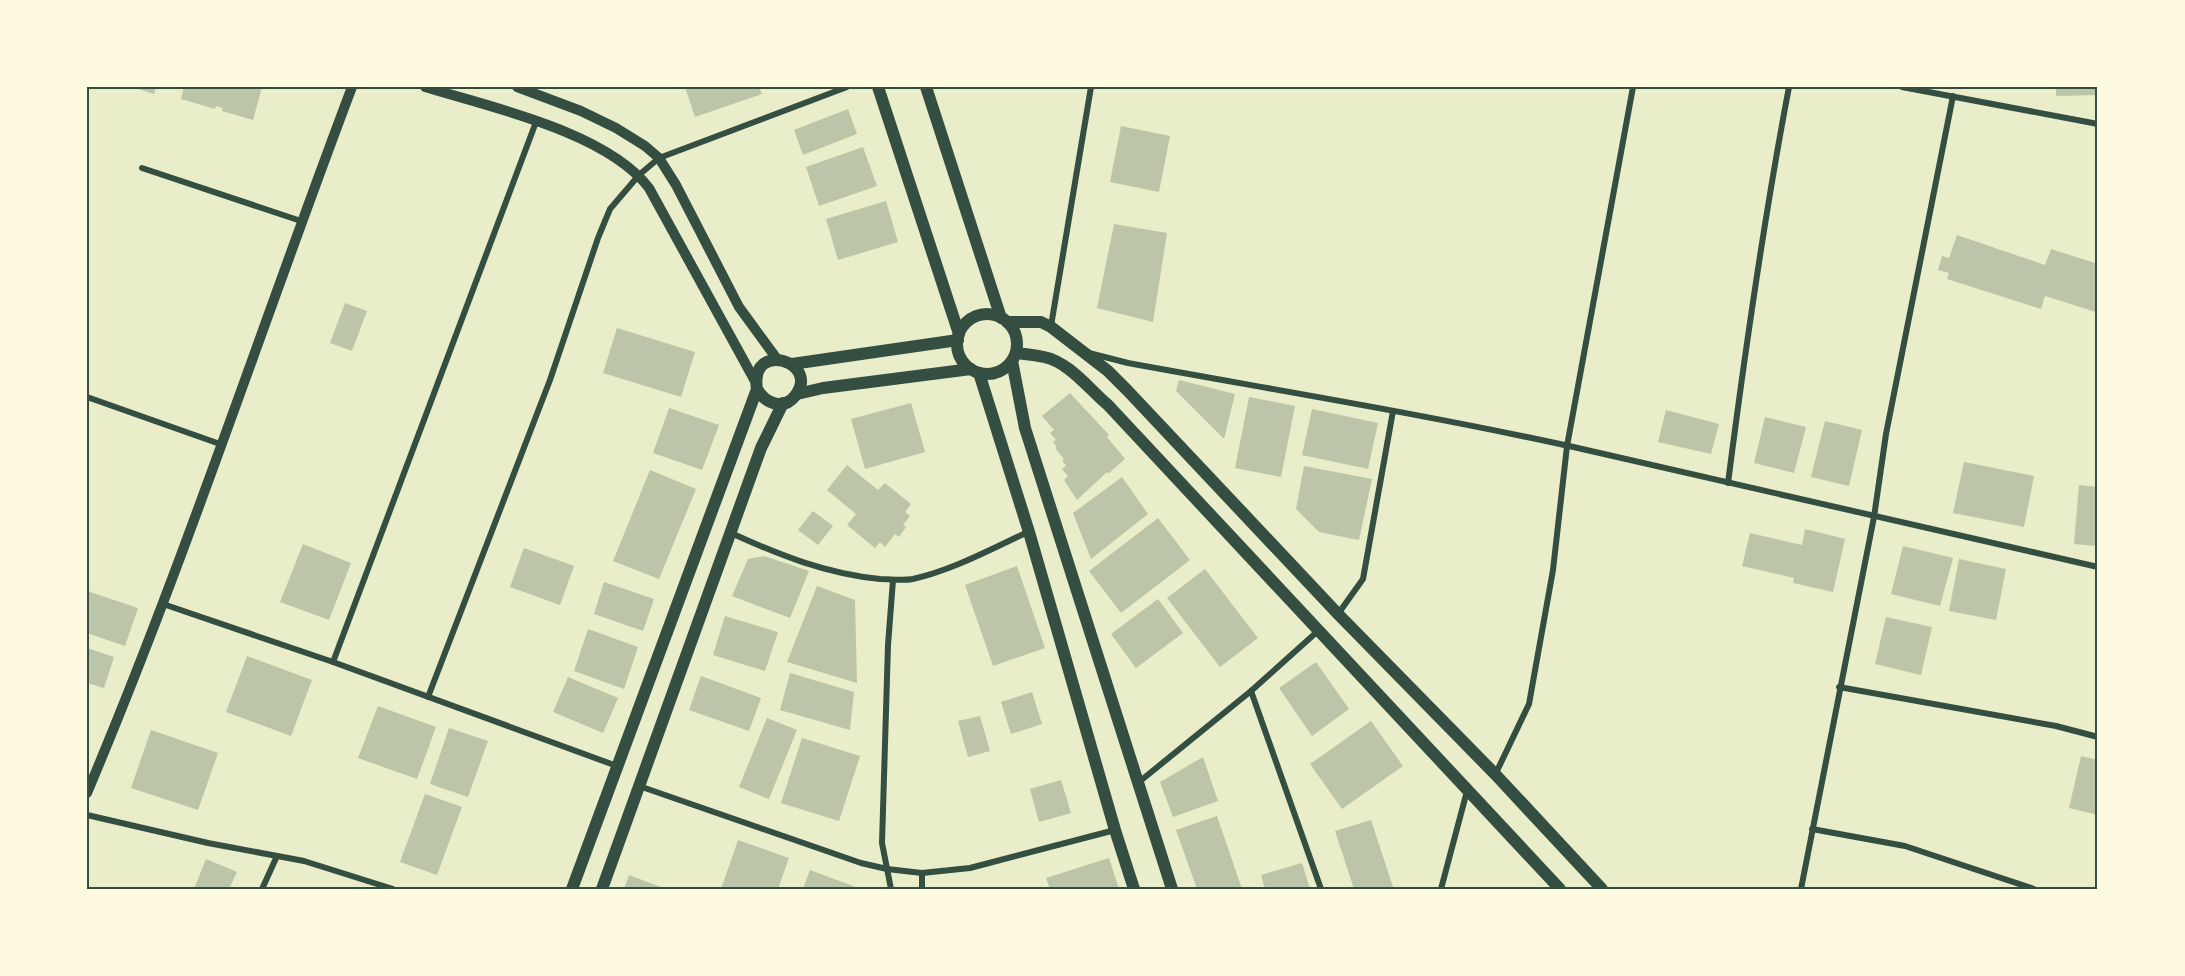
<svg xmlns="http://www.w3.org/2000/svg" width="2185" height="976" font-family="Spectral,serif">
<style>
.building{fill:#bcc5a7}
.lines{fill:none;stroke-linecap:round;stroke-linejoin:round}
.minor{stroke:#344e41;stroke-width:6}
.tertiary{stroke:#344e41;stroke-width:10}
.secondary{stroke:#344e41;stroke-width:12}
.neatline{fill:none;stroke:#344e41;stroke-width:2}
</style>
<rect width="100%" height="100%" fill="#e9edc9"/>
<g class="building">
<path d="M 133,87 L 156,87 L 154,94 Z"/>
<path d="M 184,87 L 189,88 L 262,87 L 253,120 L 222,111 L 223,108 L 216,106 L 215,109 L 181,99 Z"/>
<path d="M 685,87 L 759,87 L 762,94 L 695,117 Z"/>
<path d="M 2056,87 L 2098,87 L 2098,95 L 2056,96 Z"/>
<path d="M 848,109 L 857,134 L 803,155 L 794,130 Z"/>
<path d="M 1121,126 L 1170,136 L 1159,192 L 1110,182 Z"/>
<path d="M 863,147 L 877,186 L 819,206 L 806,167 Z"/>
<path d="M 886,201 L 898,242 L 838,260 L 826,219 Z"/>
<path d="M 1114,224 L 1167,233 L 1153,322 L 1097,308 Z"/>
<path d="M 1957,235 L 2045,265 L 2051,249 L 2098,264 L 2098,306 L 2096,312 L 2045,296 L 2041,309 L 1947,279 L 1949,273 L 1938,270 L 1942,256 L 1949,258 Z"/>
<path d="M 345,303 L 367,311 L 352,351 L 330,343 Z"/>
<path d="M 617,328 L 695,352 L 681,397 L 603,373 Z"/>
<path d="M 1179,380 L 1235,394 L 1224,439 L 1176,391 Z"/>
<path d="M 1070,393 L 1109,435 L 1107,437 L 1125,459 L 1108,474 L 1107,472 L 1077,500 L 1064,480 L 1068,476 L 1062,469 L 1066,466 L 1062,460 L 1064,459 L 1055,448 L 1057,447 L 1053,442 L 1056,440 L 1050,433 L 1054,430 L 1042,416 Z"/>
<path d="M 1249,397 L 1295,406 L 1281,477 L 1235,468 Z"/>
<path d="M 911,403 L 925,452 L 865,469 L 851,419 Z"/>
<path d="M 669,408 L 719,425 L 702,470 L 653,453 Z"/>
<path d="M 1312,409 L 1378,423 L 1368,469 L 1302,455 Z"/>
<path d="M 1666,410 L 1719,424 L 1711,454 L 1658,442 Z"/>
<path d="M 1765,417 L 1806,427 L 1794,473 L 1754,463 Z"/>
<path d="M 1825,421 L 1862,430 L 1849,486 L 1811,477 Z"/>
<path d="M 1964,462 L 2034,476 L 2024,527 L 1953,513 Z"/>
<path d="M 847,465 L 878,490 L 885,483 L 911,504 L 905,512 L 910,516 L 903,525 L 906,527 L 899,537 L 895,534 L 885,547 L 880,542 L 875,548 L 847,525 L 856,514 L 827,490 Z"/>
<path d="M 1304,466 L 1372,479 L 1359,540 L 1319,532 L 1296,509 Z"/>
<path d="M 650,470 L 696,489 L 659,579 L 613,561 Z"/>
<path d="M 1122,477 L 1148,514 L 1091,559 L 1073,513 Z"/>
<path d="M 2079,485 L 2098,487 L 2098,546 L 2074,544 Z"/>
<path d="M 813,511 L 833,526 L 818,545 L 798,530 Z"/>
<path d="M 1158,518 L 1190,560 L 1121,613 L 1089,571 Z"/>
<path d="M 1805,529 L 1845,539 L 1833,592 L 1793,583 L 1794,578 L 1742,566 L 1750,533 L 1802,545 Z"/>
<path d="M 303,544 L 351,563 L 329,620 L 280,602 Z"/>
<path d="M 1903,546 L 1953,558 L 1940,606 L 1891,594 Z"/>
<path d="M 524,548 L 574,566 L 560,605 L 510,587 Z"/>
<path d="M 764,556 L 809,571 L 790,618 L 732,596 L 748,559 Z"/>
<path d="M 1959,559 L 2006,569 L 1996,620 L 1949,611 Z"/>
<path d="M 1017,566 L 1045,648 L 993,666 L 965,585 Z"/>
<path d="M 1205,569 L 1258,638 L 1220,667 L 1167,598 Z"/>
<path d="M 604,582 L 654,599 L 643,631 L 594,614 Z"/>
<path d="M 817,586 L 855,600 L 857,683 L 787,662 Z"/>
<path d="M 87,591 L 138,608 L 125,646 L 87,633 Z"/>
<path d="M 1158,599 L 1183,633 L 1136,668 L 1111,634 Z"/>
<path d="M 725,616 L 778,632 L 765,671 L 713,655 Z"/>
<path d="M 1886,617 L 1932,627 L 1921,675 L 1875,664 Z"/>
<path d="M 588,629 L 638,647 L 624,689 L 574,671 Z"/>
<path d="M 87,648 L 114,657 L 104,688 L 87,683 Z"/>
<path d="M 247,656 L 312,680 L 291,736 L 226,712 Z"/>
<path d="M 1316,662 L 1349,709 L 1312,736 L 1279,688 Z"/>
<path d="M 790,673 L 854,692 L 850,730 L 780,710 Z"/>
<path d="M 701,676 L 761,698 L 749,731 L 689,710 Z"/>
<path d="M 568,677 L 618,698 L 603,733 L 553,712 Z"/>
<path d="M 1032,692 L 1042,724 L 1011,734 L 1001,702 Z"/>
<path d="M 378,706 L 436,727 L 417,779 L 358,758 Z"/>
<path d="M 980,716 L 990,751 L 968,757 L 958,721 Z"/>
<path d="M 767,718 L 797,730 L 769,799 L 739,787 Z"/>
<path d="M 1371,721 L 1403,766 L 1342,809 L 1310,764 Z"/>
<path d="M 449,728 L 488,741 L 468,797 L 430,784 Z"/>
<path d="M 151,730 L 218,753 L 198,810 L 131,788 Z"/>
<path d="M 802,738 L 860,756 L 839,821 L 781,803 Z"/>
<path d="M 2081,756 L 2098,760 L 2098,815 L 2069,808 Z"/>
<path d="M 1203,757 L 1218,801 L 1173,817 L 1160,782 Z"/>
<path d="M 1061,780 L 1071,813 L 1039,822 L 1030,789 Z"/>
<path d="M 425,794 L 462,807 L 437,875 L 400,862 Z"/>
<path d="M 1217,816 L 1242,889 L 1197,889 L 1176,830 Z"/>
<path d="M 1371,820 L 1393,887 L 1387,889 L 1354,889 L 1335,831 Z"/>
<path d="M 738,840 L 789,858 L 778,889 L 721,889 Z"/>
<path d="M 1109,858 L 1119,889 L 1050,889 L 1046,878 Z"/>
<path d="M 206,859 L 237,872 L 229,889 L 194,889 Z"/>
<path d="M 1302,863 L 1310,889 L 1265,889 L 1261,875 Z"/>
<path d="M 810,870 L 861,889 L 803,889 Z"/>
<path d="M 629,875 L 666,889 L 624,889 Z"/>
</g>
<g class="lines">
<g class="minor">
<path d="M 1902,87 L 2098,124"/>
<path d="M 142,168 L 301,221"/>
<path d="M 1051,326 L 1091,87"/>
<path d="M 1089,353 L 1128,363 C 1275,390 1423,414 1569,446 C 1745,485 1921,528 2098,567"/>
<path d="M 87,397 L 220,444"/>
<path d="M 1728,483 C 1745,351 1764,218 1789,87"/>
<path d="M 731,533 C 779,555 827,574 880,579 C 891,579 902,581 913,579 C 953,570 991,549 1028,532"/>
<path d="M 163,604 L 333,662 L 617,766"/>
<path d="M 1338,614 L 1363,579 L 1393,411"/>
<path d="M 333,662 L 536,122"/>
<path d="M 1839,687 L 2056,726 L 2098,737"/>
<path d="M 1251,691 L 1321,889"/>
<path d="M 428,697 L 550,380 L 598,238 L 610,209 L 639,175 L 659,158 L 847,87"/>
<path d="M 1496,773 L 1529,704 L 1553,570 L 1567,446 L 1633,87"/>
<path d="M 1139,782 L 1251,691 L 1319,630"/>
<path d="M 639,786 L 861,863 L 887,869 L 922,873 L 970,868 L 1115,830"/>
<path d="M 87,815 L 208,843 L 304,861 L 393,889"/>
<path d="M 1812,829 L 1905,846 L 2034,889"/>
<path d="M 922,873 L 922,889"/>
<path d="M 262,889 L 277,856"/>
<path d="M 891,889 L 882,843 L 888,645 L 893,580"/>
<path d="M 1441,889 L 1467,791"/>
<path d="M 1801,889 L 1874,517 L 1886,434 L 1953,96"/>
</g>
<g class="tertiary">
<path d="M 425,87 C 490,107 607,132 649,188 L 755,381"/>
<path d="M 517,87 L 581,111 L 616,128 L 645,146 L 659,158 L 676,185 L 739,307 L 777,359"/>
<path d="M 87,793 C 185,561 263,322 352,87"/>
</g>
<g class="secondary">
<path d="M 878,87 L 959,334"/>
<path d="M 926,87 L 1001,318"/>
<circle cx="987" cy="344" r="30"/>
<path d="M 1007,322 L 1041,322 L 1051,327 L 1108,371 L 1127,390 L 1338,614 L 1495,774 L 1602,889"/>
<path d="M 1016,353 C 1025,354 1035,355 1044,357 C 1069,362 1089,389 1108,405 L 1560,889"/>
<path d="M 1012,361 L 1025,428 L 1172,889"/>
<path d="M 792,364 L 958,340"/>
<path d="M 979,373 L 1029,532 L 1115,830 L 1134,889"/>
<path d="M 797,394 L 823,388 L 971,369"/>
<path d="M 572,889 L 757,389 C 749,339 822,362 795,396 C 783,411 765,403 757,389"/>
<path d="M 602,889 L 761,448 L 783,403"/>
</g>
</g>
<rect width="2185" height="976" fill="none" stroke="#fefae0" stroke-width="177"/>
<rect x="88" y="88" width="2008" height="800" class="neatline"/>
</svg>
